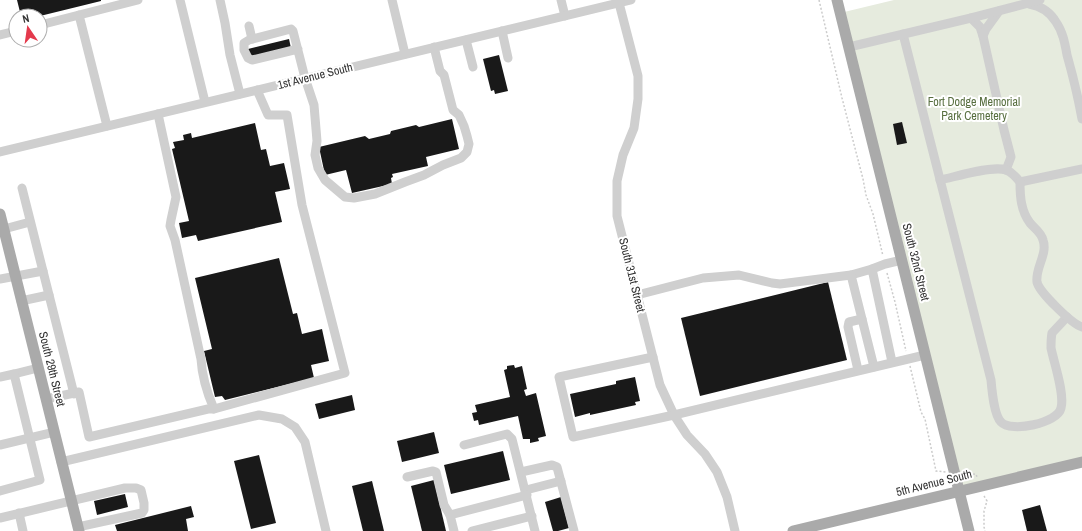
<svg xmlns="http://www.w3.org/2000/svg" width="1082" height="531" font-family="'Archivo Narrow',sans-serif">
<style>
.green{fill:#e6ebde}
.building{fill:#191919}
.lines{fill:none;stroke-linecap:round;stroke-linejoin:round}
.path{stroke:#ccc;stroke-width:1.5;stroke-dasharray:2 2;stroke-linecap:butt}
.minor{stroke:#cfcfcf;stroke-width:9}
.major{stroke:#aaa;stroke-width:11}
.labels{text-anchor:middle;stroke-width:4;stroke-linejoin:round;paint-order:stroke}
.street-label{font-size:12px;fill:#323232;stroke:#fff}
.park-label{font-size:12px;fill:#576e3f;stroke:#fff}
</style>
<rect width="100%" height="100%" fill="#fff"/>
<path class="green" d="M 894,0 L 1082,0 L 1082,462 L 959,491 L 840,13 Z"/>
<g class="building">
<path d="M 17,0 L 101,0 L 101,1 L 40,16 L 21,16 Z"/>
<path d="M 289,39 L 291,48 L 250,57 L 248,49 Z"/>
<path d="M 499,55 L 508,91 L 495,94 L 494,90 L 491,91 L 483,59 Z"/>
<path d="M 452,119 L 459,149 L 426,157 L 428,166 L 392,174 L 393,177 L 391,178 L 392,184 L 352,193 L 346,170 L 325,175 L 319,147 L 365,136 L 369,139 L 390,134 L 391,131 L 416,125 L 419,127 Z"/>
<path d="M 902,122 L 907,143 L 897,145 L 893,124 Z"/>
<path d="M 255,123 L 261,150 L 266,149 L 270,166 L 284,163 L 290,189 L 275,192 L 282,222 L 198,241 L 196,235 L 182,238 L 179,223 L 189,221 L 172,149 L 175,148 L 173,142 L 184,140 L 183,135 L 191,133 L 192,138 Z"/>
<path d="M 279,258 L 293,314 L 297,313 L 302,334 L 322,329 L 329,361 L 311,365 L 314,378 L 225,400 L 222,396 L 215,397 L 204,351 L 212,349 L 195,278 Z"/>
<path d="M 828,282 L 847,360 L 700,396 L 681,318 Z"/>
<path d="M 514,365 L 515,368 L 522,366 L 527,389 L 524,390 L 526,396 L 536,393 L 546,436 L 538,438 L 539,441 L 530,443 L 530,439 L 523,439 L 518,416 L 479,425 L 478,420 L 474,421 L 472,413 L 477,412 L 475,405 L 510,397 L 504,370 L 507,369 L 507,366 Z"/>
<path d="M 635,377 L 640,401 L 635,402 L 636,405 L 590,415 L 590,413 L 575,417 L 570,394 L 616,384 L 616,381 Z"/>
<path d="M 352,395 L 355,410 L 319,419 L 315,404 Z"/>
<path d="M 434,432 L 439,453 L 402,462 L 397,441 Z"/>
<path d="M 503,451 L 510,480 L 451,494 L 444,465 Z"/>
<path d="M 259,455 L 276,523 L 251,529 L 234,461 Z"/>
<path d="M 434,480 L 446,531 L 422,531 L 411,486 Z"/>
<path d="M 372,481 L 384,531 L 363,531 L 352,486 Z"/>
<path d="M 125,494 L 128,507 L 97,515 L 94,501 Z"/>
<path d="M 561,497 L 569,528 L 558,531 L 553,531 L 545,502 Z"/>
<path d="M 1040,505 L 1047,531 L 1027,531 L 1022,510 Z"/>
<path d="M 191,506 L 194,517 L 186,519 L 188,531 L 117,531 L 115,525 Z"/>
</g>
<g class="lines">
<g class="path">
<path d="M 819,0 L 842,98 L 863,179 L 866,195 L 873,214 L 883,256"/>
<path d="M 887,273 L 895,302 L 906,351"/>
<path d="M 910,366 L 921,412 L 925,419 L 936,471 L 946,472"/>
<path d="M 965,475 L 976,474 L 977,477"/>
<path d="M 984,496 L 987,501 L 984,511 L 984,527 L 985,531"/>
</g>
<g class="minor">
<path d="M 180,0 L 205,102"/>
<path d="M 220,0 L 225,23 L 230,55 L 240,94"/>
<path d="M 392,0 L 405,54"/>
<path d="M 561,0 L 565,16"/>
<path d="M 619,3 L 638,76 L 638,99 L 634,128 L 623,155 L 617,181 L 617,216 L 660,385 L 674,415 L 687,435 L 705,454 L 717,472 L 727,497 L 735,531"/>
<path d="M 1029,4 C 1041,6 1050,12 1056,22 C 1063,32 1065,44 1067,55 C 1073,76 1078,97 1082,119"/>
<path d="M 79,15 L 107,126"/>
<path d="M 971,18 L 980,27 L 983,36 L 1004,130 L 1011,157 L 1006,170"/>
<path d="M 40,25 L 138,0"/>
<path d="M 249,26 L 252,39"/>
<path d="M 502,31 L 508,58"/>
<path d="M 903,34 L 991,380 C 992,391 994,415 1001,422 C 1011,433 1058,423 1061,408 C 1065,394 1054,363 1051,348 C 1051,343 1051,338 1052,333 L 1067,317"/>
<path d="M 0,35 L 16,31"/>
<path d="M 983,36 L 986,29 L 999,11"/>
<path d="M 466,40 L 473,67"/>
<path d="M 849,47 L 971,18 L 1040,0"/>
<path d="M 298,49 L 252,60 L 248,58 L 244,50 L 244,43 L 249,40 L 291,29 L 293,31 L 305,78 L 314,105 L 317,141 L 315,155 L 318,168 L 325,180 L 345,197 L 354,198 L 375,194 L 405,182 L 424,175 L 443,165 L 461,158 L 467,152 L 469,144 L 467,136 L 464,126 L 459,115 L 453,110 L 444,75 L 440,71 L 434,47"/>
<path d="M 158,114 L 176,197 L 171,220 L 170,226 L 175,240 L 201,359 C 202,377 207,393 214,409"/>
<path d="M 0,152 L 631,0"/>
<path d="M 940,180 C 955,177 992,165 1006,170 C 1012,172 1016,177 1020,182 L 1082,169"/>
<path d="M 1020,182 C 1020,197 1021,211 1030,223 C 1035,229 1041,232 1043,240 C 1048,254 1035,268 1037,282 C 1039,292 1072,324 1082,327"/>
<path d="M 22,188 L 74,394"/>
<path d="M 4,229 L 30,222"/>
<path d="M 872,269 L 885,264 L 902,260"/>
<path d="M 851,275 L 872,269 L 892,362"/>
<path d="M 0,279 L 43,271"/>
<path d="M 637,295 L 703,278 L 739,275 L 772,283 L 780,284 L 851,275 L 874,367"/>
<path d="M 21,301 L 49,295"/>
<path d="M 653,357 L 559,377 L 573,437 L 674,415 L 925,355"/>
<path d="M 858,370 L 848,327 L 849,322 L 862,319"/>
<path d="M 14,374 L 38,368"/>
<path d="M 0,377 L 14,374 L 40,480 L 0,491"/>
<path d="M 46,399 L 79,392 L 89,437 L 208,409 L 214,409 L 345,373 L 302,205 L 287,115 L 268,115 L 257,90"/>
<path d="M 0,445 L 54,432"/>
<path d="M 464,445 L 507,434 L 512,439 L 535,531"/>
<path d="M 61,462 L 259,415 L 282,419 L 295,427 L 305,442 L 326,531"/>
<path d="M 521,472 L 552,465 L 557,467 L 574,531"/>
<path d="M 407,477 L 433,471 L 436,472 L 444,505 L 450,515"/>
<path d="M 526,490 L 561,481"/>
<path d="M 19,513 L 23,531"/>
<path d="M 0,518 L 125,488 L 136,488 L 141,490 L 144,503 L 144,510 L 142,513 L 78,527"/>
<path d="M 454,531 L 450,515 L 527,495"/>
<path d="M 472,531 L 532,516"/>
</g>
<g class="major">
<path d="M 837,0 L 969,531"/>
<path d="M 0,214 L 79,531"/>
<path d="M 793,531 L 1082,462"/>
</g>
</g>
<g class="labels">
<g class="street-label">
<text transform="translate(315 76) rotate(-14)" y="4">1st Avenue South</text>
<text transform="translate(916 262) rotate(76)" y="4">South 32nd Street</text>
<text transform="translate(632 275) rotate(76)" y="4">South 31st Street</text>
<text transform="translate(52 369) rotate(76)" y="4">South 29th Street</text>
<text transform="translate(934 483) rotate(-14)" y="4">5th Avenue South</text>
</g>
<g class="park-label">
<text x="974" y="106">Fort Dodge Memorial<tspan x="974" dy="14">Park Cemetery</tspan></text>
</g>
</g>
<g transform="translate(28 28) rotate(347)"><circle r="19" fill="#ffffff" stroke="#adadad"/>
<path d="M0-3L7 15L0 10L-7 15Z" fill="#e4394c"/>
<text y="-6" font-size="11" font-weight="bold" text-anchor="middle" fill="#323232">N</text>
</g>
</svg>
